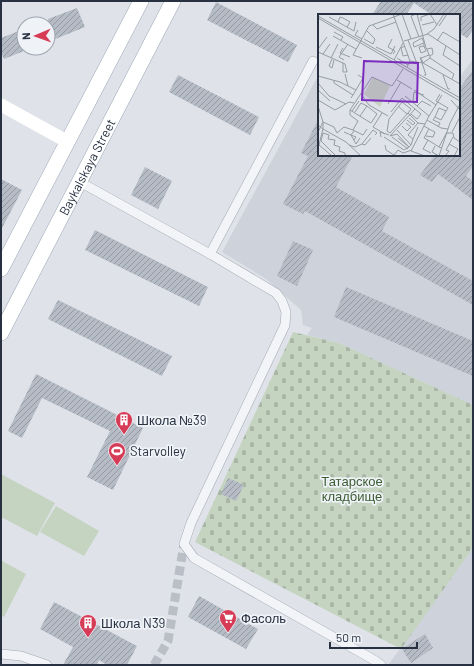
<svg xmlns="http://www.w3.org/2000/svg" width="474" height="666" font-family="Barlow,sans-serif">
<style>
.built{fill:#cdd2db}
.grass{fill:#c5d4c0}
.cemetery{fill:url(#cemetery-stones)}
.building{fill:url(#building-hatch)}
.lines{fill:none;stroke-linecap:round;stroke-linejoin:round}
.street-tunnel{stroke:#babfc7;stroke-width:9;stroke-dasharray:9 4.5;stroke-linecap:butt}
.street-casing{stroke:#a4aab3;stroke-width:10}
.primary-casing{stroke:#9ea8b6;stroke-width:16}
.street{stroke:#f2f4f7;stroke-width:9}
.secondary{stroke:#fff;stroke-width:13}
.primary{stroke:#fff;stroke-width:15}
.labels{text-anchor:middle;stroke-width:3.5;stroke-linejoin:round;paint-order:stroke}
.street-label{font-size:13px;fill:#273141;stroke:#eff2f7}
.poi-label{font-size:13px;fill:#273141;stroke:#eff2f7;text-anchor:start}
.park-label{font-size:13px;fill:#3c5e33;stroke:#eff2f7}
.inset-road{fill:none;stroke:#959ca6;stroke-width:1}
.view{fill:#7b2cbf;fill-opacity:0.15;stroke:#7b2cbf;stroke-width:2}
.inset-edge{fill:none;stroke:#273141;stroke-width:2}
</style>
<defs>
<pattern id="cemetery-stones" width="16" height="16" patternUnits="userSpaceOnUse"><rect width="16" height="16" fill="#c5d4c0"/><path d="M2 7V4a2 2 0 0 1 4 0v3zM10 15v-3a2 2 0 0 1 4 0v3z" fill="#a9b6a6"/></pattern>
<pattern id="building-hatch" width="6" height="6" patternUnits="userSpaceOnUse"><rect width="6" height="6" fill="#b6bcc6"/><path d="M-1 1l2-2M0 6l6-6M5 7l2-2" fill="none" stroke="#9499a2"/></pattern>
</defs>
<rect width="100%" height="100%" fill="#dfe3e9"/>
<g class="built">
<path d="M 473,59 L 473,405 L 339,343 L 307,335 L 312,328 L 303,325 L 301,310 L 266,279 L 222,252 L 319,74 L 319,155 L 459,155 L 459,78 Z"/>
<path d="M 473,548 L 473,665 L 391,665 L 389,664 Z"/>
</g>
<g class="grass">
<path d="M 1,474 L 55,503 L 37,536 L 1,517 Z"/>
<path d="M 56,506 L 99,531 L 84,556 L 40,532 Z"/>
<path d="M 2,561 L 26,574 L 4,617 L 1,615 Z"/>
</g>
<path class="cemetery" d="M 293,332 L 339,343 L 473,405 L 473,548 L 401,649 L 195,542 Z"/>
<g class="building">
<path d="M 381,1 L 469,1 L 473,4 L 473,30 L 467,38 L 459,33 L 459,15 L 432,15 L 414,3 L 406,15 L 372,15 Z"/>
<path d="M 216,2 L 297,45 L 288,62 L 207,20 Z"/>
<path d="M 77,8 L 85,27 L 48,42 L 48,19 Z"/>
<path d="M 24,29 L 24,51 L 4,59 L 1,52 L 1,38 Z"/>
<path d="M 473,70 L 473,166 L 466,176 L 473,181 L 473,200 L 438,174 L 432,182 L 420,175 L 435,155 L 459,155 L 459,89 Z"/>
<path d="M 178,75 L 259,117 L 250,135 L 169,92 Z"/>
<path d="M 319,118 L 319,155 L 353,155 L 336,187 L 389,217 L 382,231 L 473,281 L 473,305 L 305,211 L 303,214 L 283,204 L 308,156 L 301,153 Z"/>
<path d="M 145,167 L 172,181 L 158,209 L 131,195 Z"/>
<path d="M 1,179 L 22,190 L 1,230 Z"/>
<path d="M 95,230 L 208,287 L 199,306 L 85,250 Z"/>
<path d="M 293,241 L 313,250 L 297,286 L 277,276 Z"/>
<path d="M 346,287 L 473,341 L 473,376 L 334,317 Z"/>
<path d="M 58,300 L 172,356 L 162,376 L 48,319 Z"/>
<path d="M 36,374 L 143,428 L 113,490 L 87,477 L 110,431 L 42,398 L 22,438 L 8,431 Z"/>
<path d="M 228,478 L 244,485 L 236,501 L 221,494 Z"/>
<path d="M 199,596 L 258,629 L 246,649 L 188,617 Z"/>
<path d="M 54,602 L 137,646 L 127,665 L 107,665 L 99,660 L 97,665 L 63,665 L 73,647 L 40,629 Z"/>
<path d="M 425,634 L 433,648 L 411,663 L 402,649 Z"/>
</g>
<g class="lines">
<path class="street-tunnel" d="M 154,665 L 168,641 L 184,544"/>
<defs>
<g id="street">
<path d="M 80,182 L 210,254 L 276,293 L 282,301 L 286,312 L 285,325 L 191,523 L 184,544 L 194,558 L 374,660 L 381,665"/>
<path d="M 210,254 L 313,61"/>
<path d="M 1,654 L 21,656 L 47,665"/>
</g>
<g id="primary">
<path d="M 1,269 L 141,1"/>
<path id="s1" d="M 1,333 L 173,1"/>
</g>
</defs>
<use href="#street" class="street-casing"/>
<use href="#primary" class="primary-casing"/>
<use href="#street" class="street"/>
<path class="secondary" d="M 1,105 L 68,142"/>
<use href="#primary" class="primary"/>
</g>
<defs>
<symbol id="building-pin" viewBox="-11 -11 22 30"><path d="M0 17L-7.5 6A9.5 9.5 0 1 1 7.5 6Z" fill="#d63c56" stroke="#eff2f7"/><path d="M-4-6H4V6H1V3H-1V6H-4ZM-2.5-4.3h1.7v1.8h-1.7ZM.8-4.3h1.7v1.8H.8ZM-2.5-1h1.7V.8h-1.7ZM.8-1h1.7V.8H.8Z" fill="#fff"/></symbol>
<symbol id="stadium-pin" viewBox="-11 -11 22 30"><path d="M0 17L-7.5 6A9.5 9.5 0 1 1 7.5 6Z" fill="#d63c56" stroke="#eff2f7"/><path d="M0-5a6.5 5 0 1 0 0 10a6.5 5 0 1 0 0-10ZM-3.5-1.8h7v3.6h-7Z" fill="#fff"/></symbol>
<symbol id="supermarket-pin" viewBox="-11 -11 22 30"><path d="M0 17L-7.5 6A9.5 9.5 0 1 1 7.5 6Z" fill="#d63c56" stroke="#eff2f7"/><path d="M-6-5.5h2.5l.6 2H6L4.5 2H-2.5L-4.4-4H-6ZM-1.5 3.2a1.3 1.3 0 1 0 .1 0ZM3 3.2a1.3 1.3 0 1 0 .1 0Z" fill="#fff"/></symbol>
</defs>
<g fill-rule="evenodd">
<use href="#building-pin" x="114" y="410" width="20" height="27"/>
<use href="#stadium-pin" x="107" y="441" width="20" height="27"/>
<use href="#supermarket-pin" x="218" y="608" width="20" height="27"/>
<use href="#building-pin" x="78" y="613" width="20" height="27"/>
</g>
<g class="labels">
<g class="street-label">
<text dy="5" stroke="none"><textPath href="#s1" startOffset="187">Baykalskaya Street</textPath></text>
</g>
<g class="poi-label">
<text x="137" y="425">Школа №39</text>
<text x="130" y="456">Starvolley</text>
<text x="241" y="623">Фасоль</text>
<text x="101" y="628">Школа N39</text>
</g>
<g class="park-label">
<text x="352" y="486">Татарское<tspan x="352" dy="15">кладбище</tspan></text>
</g>
</g>
<g transform="translate(318 14)">
<rect width="142" height="142" fill="#dfe3e9"/>
<path d="M 55,63 L 72,72 L 62,93 L 46,80 Z" fill="#c5d4c0"/>
<path class="inset-road" d="M 75,0 L 92,47 L 89,53M 84,0 L 93,25M 98,0 L 93,2 L 101,23M 99,0 L 108,34 L 109,35 L 111,41 L 112,41 L 112,44 L 105,49 L 103,44 L 111,41M 0,2 L 142,84M 11,3 L 36,17 L 38,8M 0,4 L 142,87M 103,7 L 103,3 L 112,0 L 119,11M 20,8 L 22,3 L 25,4 L 32,8 L 29,13M 55,11 L 59,15 L 78,8M 104,11 L 116,8M 121,12 L 129,0M 40,16 L 37,21 L 44,25M 16,18 L 25,23 L 23,26M 109,20 L 116,15 L 126,0M 15,22 L 38,35M 46,25 L 55,30 L 57,25 L 49,17M 74,25 L 70,33 L 77,37 L 75,40M 90,26 L 101,55 L 99,57M 86,27 L 110,20 L 142,41M 119,27 L 125,18 L 142,28M 87,32 L 83,34 L 85,42 L 90,41M 106,32 L 101,33 L 103,39 L 108,37 L 106,32 L 106,29 L 104,24 L 95,29 L 96,33 L 106,29M 128,32 L 125,41 L 142,52M 58,33 L 73,40 L 77,32M 25,34 L 22,39 L 32,43M 0,35 L 9,23M 109,35 L 114,34 L 115,40 L 112,42M 0,38 L 25,49M 5,40 L 12,30M 102,43 L 108,61 L 106,61M 13,44 L 20,30M 44,44 L 35,41 L 51,12 L 84,0M 79,44 L 90,51M 112,44 L 136,60 L 134,65M 14,45 L 11,52 L 14,54 L 16,46M 26,46 L 21,43 L 30,30M 76,46 L 85,29M 92,47 L 105,49 L 142,70M 25,49 L 27,50 L 29,58 L 25,58 ZM 27,60 L 30,72M 125,61 L 130,75 L 132,75M 0,62 L 22,68 L 38,76M 16,66 L 16,69 L 35,81 L 33,84M 79,66 L 94,75M 0,69 L 11,82 L 28,90M 0,76 L 12,87M 96,76 L 118,91M 43,80 L 51,91 L 70,102M 122,80 L 118,87 L 130,94 L 128,97M 35,81 L 45,64 L 40,61M 87,82 L 111,102 L 107,110 L 100,109 L 90,121 L 95,125 L 93,131M 0,86 L 17,96 L 31,88 L 36,89M 133,86 L 142,96M 95,87 L 96,78 L 106,81M 70,90 L 83,68M 0,92 L 5,108 L 0,118M 80,92 L 89,100M 99,92 L 104,87 L 113,92M 32,96 L 53,109M 34,97 L 41,87M 37,98 L 43,89 L 49,92 L 59,100 L 53,109M 73,98 L 84,84 L 103,100 L 99,105 L 93,100M 64,99 L 55,113 L 67,120M 90,99 L 93,95 L 84,88 L 71,105 L 69,117 L 72,119 L 90,99 L 100,109M 42,102 L 49,92M 111,102 L 124,81M 117,103 L 121,94 L 128,97 L 123,106 L 117,103 L 115,106 L 122,109 L 120,113M 89,106 L 95,111 L 97,109 L 91,104M 109,106 L 123,114 L 130,115M 107,110 L 93,137 L 107,142M 0,111 L 5,115 L 1,131 L 14,142M 84,112 L 89,117 L 93,113 L 88,109M 106,112 L 111,115 L 106,124 L 110,126 L 105,135 L 113,139M 35,116 L 45,121 L 49,115M 79,116 L 93,131 L 91,133 L 80,124M 36,117 L 33,121 L 38,123 L 36,126M 26,118 L 33,121 L 38,130 L 42,124M 134,118 L 142,103M 129,119 L 135,119 L 136,124 L 142,128M 108,122 L 115,123 L 117,118 L 111,115M 63,123 L 62,118 L 71,121M 66,123 L 86,136 L 91,133M 74,123 L 90,135M 95,125 L 100,113M 110,126 L 121,133M 44,130 L 47,131 L 53,124M 131,130 L 140,135 L 136,142M 31,131 L 37,133 L 44,130 L 55,116 L 59,119 L 57,121M 67,131 L 68,136 L 76,141 L 80,136 L 85,139 L 94,136M 117,132 L 114,138 L 121,142M 91,133 L 79,120 L 72,122 L 97,95M 124,134 L 121,133 L 129,118M 18,142 L 3,127 L 5,119 L 11,121 L 10,125 L 17,126 L 16,131 L 22,133 L 21,137 L 27,139 L 27,142M 43,142 L 28,128 L 5,115 L 5,108 L 16,113 L 19,119 L 26,113 L 35,116 L 40,107 L 32,101 L 32,96 L 54,63 L 74,72 L 85,55M 121,142 L 132,109 L 142,90M 127,142 L 131,137 L 128,136 L 135,123"/>
<path class="view" d="M 46,47 L 100,49 L 99,88 L 44,86 Z"/>
<rect width="142" height="142" class="inset-edge"/>
</g>
<rect width="474" height="666" fill="none" stroke="#273141" stroke-width="4"/>
<g transform="translate(36 36) rotate(268)"><circle r="19" fill="#eff2f7" stroke="#9fa5ae"/>
<path d="M0-3L7 15L0 10L-7 15Z" fill="#d63c56"/>
<text y="-6" font-size="11" font-weight="bold" text-anchor="middle" fill="#273141">N</text>
</g>
<path d="M330 642v6h87v-6" fill="none" stroke="#273141" stroke-width="2"/>
<text x="336" y="642" font-size="12" fill="#273141" stroke="#eff2f7" stroke-width="3" paint-order="stroke">50 m</text>
</svg>
